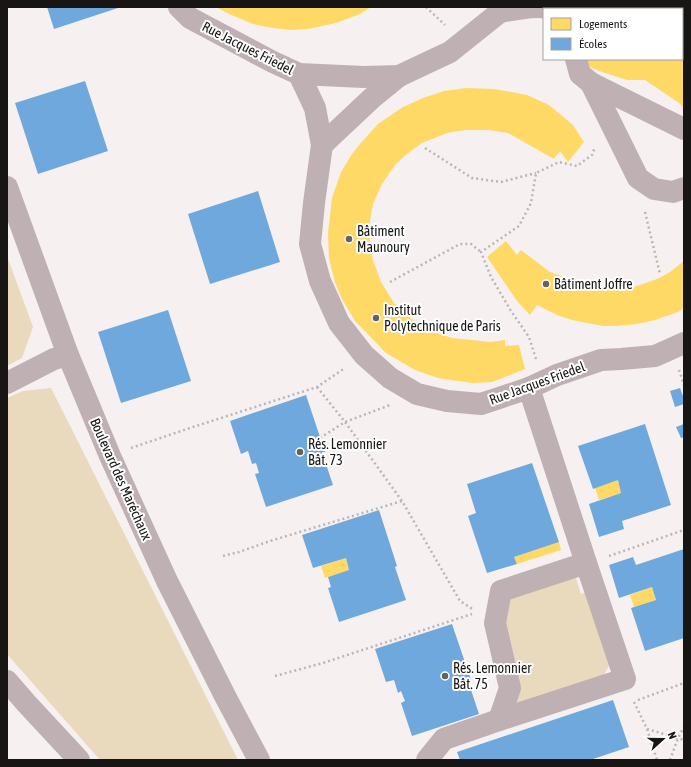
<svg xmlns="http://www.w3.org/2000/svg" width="691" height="767" font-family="'Asap Condensed',sans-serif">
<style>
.green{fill:#eadabd}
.homes{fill:#ffd966}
.schools{fill:#6fa8dc}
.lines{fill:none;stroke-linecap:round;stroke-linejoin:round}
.path{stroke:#bdb4b4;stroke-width:2.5;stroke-dasharray:2 3;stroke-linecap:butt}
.minor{stroke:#bfb1b3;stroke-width:22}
.poi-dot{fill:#666262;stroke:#fff;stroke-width:1.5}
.labels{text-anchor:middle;stroke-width:4;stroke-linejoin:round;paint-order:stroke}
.street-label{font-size:14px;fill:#181515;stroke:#fff}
.poi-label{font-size:14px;fill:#181515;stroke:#fff;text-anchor:start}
</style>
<rect width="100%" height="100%" fill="#f6f1f0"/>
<g class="green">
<path d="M 7,256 L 33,327 L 22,358 L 7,366 Z"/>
<path d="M 51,388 L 238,760 L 100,760 L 7,654 L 7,398 L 23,391 Z"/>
<path d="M 564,576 L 576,578 L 581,594 L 587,592 L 611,662 L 604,675 L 507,713 L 514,670 L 504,612 L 511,598 Z"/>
</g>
<g class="homes">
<path d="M 216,7 L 371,7 L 360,14 L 336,23 L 308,29 L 291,30 L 273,28 L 253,24 L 229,14 Z"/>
<path d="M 584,59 L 681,59 L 684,61 L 684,108 L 679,103 L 645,80 L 627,80 L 602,72 L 585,65 Z"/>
<path d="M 466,88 L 494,89 L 511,92 L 527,95 L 549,105 L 573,125 L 584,142 L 568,162 L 560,151 L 554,159 L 508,133 L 489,130 L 465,130 L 447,133 L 422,143 L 407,154 L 395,165 L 382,184 L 373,204 L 370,221 L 370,245 L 373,260 L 381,282 L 394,303 L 414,321 L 434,332 L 452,338 L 491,342 L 505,340 L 505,346 L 519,345 L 525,369 L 492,382 L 473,383 L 451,380 L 438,378 L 415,370 L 386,353 L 355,321 L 342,299 L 335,282 L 329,259 L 328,233 L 332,198 L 341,172 L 352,154 L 359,145 L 378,124 L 403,107 L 423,98 L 444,91 Z"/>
<path d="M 506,241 L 517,255 L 521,250 L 550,272 L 575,281 L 600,288 L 615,288 L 634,287 L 657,279 L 670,272 L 684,261 L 684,308 L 678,312 L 655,320 L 637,324 L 616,326 L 603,326 L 572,320 L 557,315 L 537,305 L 530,315 L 517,301 L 487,257 Z"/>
<path d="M 618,480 L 621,493 L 599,500 L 595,488 Z"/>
<path d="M 559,542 L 561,550 L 517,564 L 514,557 Z"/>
<path d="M 346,558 L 349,570 L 325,578 L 321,566 Z"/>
<path d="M 652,587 L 656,600 L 634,607 L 630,595 Z"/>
</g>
<g class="schools">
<path d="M 47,7 L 121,7 L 54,29 Z"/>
<path d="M 85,81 L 108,151 L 38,174 L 15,103 Z"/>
<path d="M 258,191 L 280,262 L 210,284 L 188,214 Z"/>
<path d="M 168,310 L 191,381 L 121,403 L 98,332 Z"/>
<path d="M 680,388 L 684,399 L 684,404 L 675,407 L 670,391 Z"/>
<path d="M 306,395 L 325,452 L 322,452 L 333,485 L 266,507 L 255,474 L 259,473 L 256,463 L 252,464 L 248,451 L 241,454 L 230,421 Z"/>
<path d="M 645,424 L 671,505 L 622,521 L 624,529 L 599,537 L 589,504 L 621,493 L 618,480 L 593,489 L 578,446 Z"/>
<path d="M 684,424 L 684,437 L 681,438 L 676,427 Z"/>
<path d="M 532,463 L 559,542 L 514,557 L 517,564 L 487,573 L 468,516 L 476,513 L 467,484 Z"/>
<path d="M 379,510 L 397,566 L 395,567 L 406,600 L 339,622 L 328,588 L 331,587 L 328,577 L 349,570 L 346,558 L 313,568 L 302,535 Z"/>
<path d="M 684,549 L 684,638 L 645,651 L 631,608 L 656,600 L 652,587 L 619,598 L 609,565 L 633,557 L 636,565 Z"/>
<path d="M 452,624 L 471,680 L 468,681 L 479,714 L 412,736 L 401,703 L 405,701 L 401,691 L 398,693 L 394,680 L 386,682 L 375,649 Z"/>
<path d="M 613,700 L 629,747 L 590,760 L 460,760 L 457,752 Z"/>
</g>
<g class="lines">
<g class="path">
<path d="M 426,7 L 445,25"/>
<path d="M 616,9 L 617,7"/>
<path d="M 425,148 L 472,178 L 501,182 L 536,173"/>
<path d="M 645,212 L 660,274"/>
<path d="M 390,282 L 460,244 L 471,244 L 481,252"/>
<path d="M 536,359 L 529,337 L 511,311 L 491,277 L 481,252 L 519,226 L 531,203 L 536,173 L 559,162 L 577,166 L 592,155 L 595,147"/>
<path d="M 679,370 L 684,385"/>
<path d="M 317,387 L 345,422 L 402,501 L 460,601 L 474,610"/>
<path d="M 320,438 L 345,422 L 390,405"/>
<path d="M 131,448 L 190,428 L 317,387 L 345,368"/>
<path d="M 223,556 L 239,552 L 270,541 L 402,501"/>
<path d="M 609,556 L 684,530"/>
<path d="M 275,676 L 323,663 L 472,614"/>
<path d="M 638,700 L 684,683"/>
<path d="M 634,702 L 647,729 L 657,760"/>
<path d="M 647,729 L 684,740"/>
<path d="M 670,760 L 678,738 L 684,727"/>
</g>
<g class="minor">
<path d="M 179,7 L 190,18 L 273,62 L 299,74 L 364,77 L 399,76 L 450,52 L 500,12 L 503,7"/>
<path d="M 500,12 C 517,9 537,4 554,9"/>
<path d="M 576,59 L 580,74 L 591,83 L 684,129"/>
<path d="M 299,74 L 315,108 L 322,145 L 314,203 L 310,244 L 320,281 L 339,323 L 364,355 L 390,378 L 417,394 L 447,401 L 481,404 L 529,388 L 557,375 L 601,360 L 621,359 L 655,356 L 684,343"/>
<path d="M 591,83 L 638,178 L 654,189 L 673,192 L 684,188"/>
<path d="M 322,145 L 372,98 L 399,76"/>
<path d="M 7,187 L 68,355 L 110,456 L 167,581 L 225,696 L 259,760"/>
<path d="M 7,383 L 54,359 L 68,355"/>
<path d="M 529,388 L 586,563"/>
<path d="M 586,563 L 625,679 L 499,720 L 510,688 L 495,623 L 501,591 Z"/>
<path d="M 7,681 L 27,704 L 79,760"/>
<path d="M 427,760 L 444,739 L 499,720"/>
</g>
</g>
<g class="poi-dot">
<circle cx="349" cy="239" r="4"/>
<circle cx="546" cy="284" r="4"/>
<circle cx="376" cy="318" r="4"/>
<circle cx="300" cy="452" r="4"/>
<circle cx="445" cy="676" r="4"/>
</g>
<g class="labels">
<g class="street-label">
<text transform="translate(248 48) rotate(27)" y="5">Rue Jacques Friedel</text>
<text transform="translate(537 383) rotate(-20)" y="5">Rue Jacques Friedel</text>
<text transform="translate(121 479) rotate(66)" y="5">Boulevard des Maréchaux</text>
</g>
<g class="poi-label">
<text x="357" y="236">Bâtiment<tspan x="357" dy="16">Maunoury</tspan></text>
<text x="554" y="289">Bâtiment Joffre</text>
<text x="384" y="315">Institut<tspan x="384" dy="16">Polytechnique de Paris</tspan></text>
<text x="308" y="449">Rés. Lemonnier<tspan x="308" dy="16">Bât. 73</tspan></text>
<text x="453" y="673">Rés. Lemonnier<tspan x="453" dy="16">Bât. 75</tspan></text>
</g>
</g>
<rect width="691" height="767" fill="none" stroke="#181515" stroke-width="16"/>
<rect x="543" y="8" width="140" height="52" fill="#ffffff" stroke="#a3a1a1"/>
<rect x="551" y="18" width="20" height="12" fill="#ffd966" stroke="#a3a1a1"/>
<text x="579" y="28" font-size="12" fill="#181515">Logements</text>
<rect x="551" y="38" width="20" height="12" fill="#6fa8dc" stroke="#a3a1a1"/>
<text x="579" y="48" font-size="12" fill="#181515">Écoles</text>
<g transform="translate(663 739) rotate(69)" stroke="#ffffff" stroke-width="3" paint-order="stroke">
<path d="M0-3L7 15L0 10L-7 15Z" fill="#181515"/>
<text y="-6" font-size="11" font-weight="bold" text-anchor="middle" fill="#181515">N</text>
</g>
</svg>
